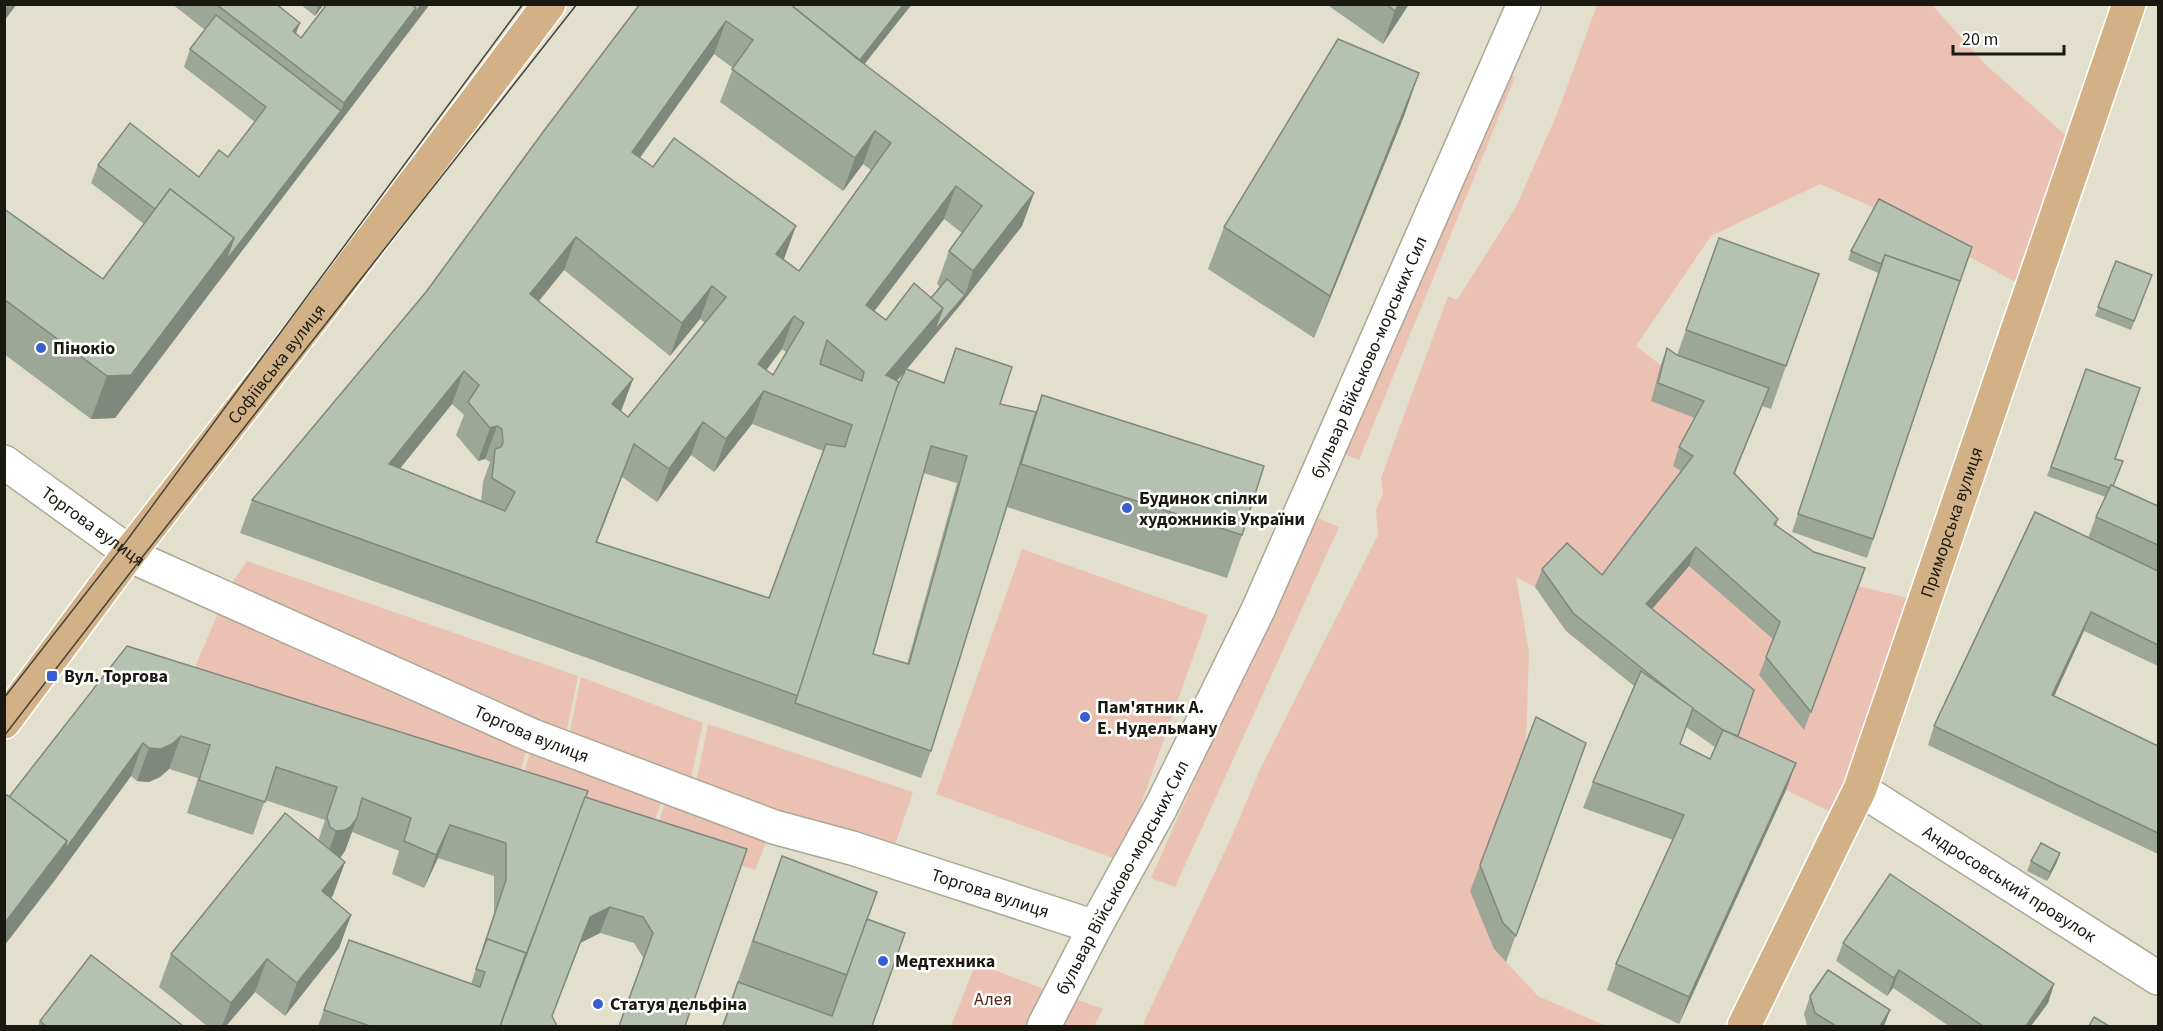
<svg xmlns="http://www.w3.org/2000/svg" width="2163" height="1031" font-family="'Source Sans 3',sans-serif">
<style>
.green{fill:#ebc1b4}
.lines{fill:none;stroke-linecap:round;stroke-linejoin:round}
.minor-casing{stroke:#aaa895;stroke-width:36}
.major-casing{stroke:#fff;stroke-width:36}
.minor{stroke:#fff;stroke-width:33}
.major{stroke:#d3b186;stroke-width:33}
.tram{stroke:#45443a;stroke-width:1.5}
.wall{fill:#9da798;fill-rule:evenodd}
.shaded-wall{fill:#7f887c}
.building{fill:#b6c2b1;stroke:#7f887c;stroke-width:1.5;fill-rule:evenodd}
.poi-dot{fill:#385ecf;stroke:#fff;stroke-width:2}
.labels{text-anchor:middle;stroke-width:5;stroke-linejoin:round;paint-order:stroke}
.poi-label{font-size:18px;font-weight:bold;fill:#191811;stroke:#fff;text-anchor:start}
.street-label{font-size:18px;fill:#191811;stroke:#fff}
.park-label{font-size:18px;fill:#5e2413;stroke:#fff}
</style>
<rect width="100%" height="100%" fill="#e2e0cc"/>
<g class="green">
<path d="M 1597,5 L 1932,5 L 1987,66 L 2069,138 L 2019,284 L 1904,221 L 1820,184 L 1711,236 L 1636,346 L 1671,373 L 1762,406 L 1728,491 L 1807,570 L 1858,586 L 1921,601 L 1843,818 L 1786,790 L 1566,631 L 1535,587 L 1516,577 L 1529,652 L 1526,743 L 1494,949 L 1538,996 L 1606,1026 L 1142,1026 L 1232,836 L 1261,767 L 1378,535 L 1376,510 L 1383,494 L 1381,478 L 1448,296 L 1457,300 L 1516,207 L 1557,114 Z"/>
<path d="M 1500,68 L 1515,77 L 1359,460 L 1336,451 Z"/>
<path d="M 1312,516 L 1339,527 L 1175,887 L 1151,878 Z"/>
<path d="M 1022,549 L 1208,615 L 1121,861 L 936,794 Z"/>
<path d="M 247,561 L 578,676 L 564,744 L 225,593 Z"/>
<path d="M 221,606 L 528,744 L 515,790 L 187,686 Z"/>
<path d="M 581,677 L 703,723 L 688,792 L 567,746 Z"/>
<path d="M 708,724 L 913,792 L 891,857 L 694,793 Z"/>
<path d="M 531,750 L 663,797 L 650,833 L 518,791 Z"/>
<path d="M 667,798 L 769,835 L 755,870 L 654,835 Z"/>
<path d="M 976,963 L 1044,989 L 1026,1026 L 951,1026 Z"/>
<path d="M 1067,996 L 1103,1009 L 1094,1026 L 1052,1026 Z"/>
</g>
<g class="lines">
<defs>
<g id="minor">
<path id="s1" d="M 4,462 L 140,560 L 533,736 L 774,827 L 852,848 L 1095,927"/>
<path id="s2" d="M 1860,789 L 2158,978"/>
<path id="s3" d="M 1044,1026 L 1095,927 L 1161,807 L 1258,610 L 1524,4"/>
</g>
<g id="major">
<path id="s4" d="M 4,722 L 130,552 L 324,303 L 549,4"/>
<path id="s5" d="M 1744,1026 L 1860,789 L 2129,4"/>
</g>
</defs>
<use href="#minor" class="minor-casing"/>
<use href="#major" class="major-casing"/>
<use href="#minor" class="minor"/>
<use href="#major" class="major"/>
<g class="tram">
<path d="M 4,698 L 122,547 L 523,4"/>
<path d="M 4,736 L 140,560 L 577,4"/>
</g>
</g>
<g class="wall">
<path d="M 172,4 L 276,4 L 296,34 L 301,38 L 326,6 L 325,4 L 430,4 L 219,281 L 115,418 L 91,419 L 4,354 L 4,209 L 103,279 L 144,224 L 91,183 L 98,165 L 199,177 L 228,157 L 255,122 L 184,67 L 190,49 L 205,30 Z"/>
<path d="M 300,4 L 324,4 L 315,16 Z"/>
<path d="M 640,4 L 912,4 L 864,64 L 1034,193 L 1022,226 L 961,304 L 907,369 L 944,383 L 956,348 L 1000,404 L 1036,412 L 1042,395 L 1242,535 L 1227,578 L 1007,507 L 931,751 L 921,778 L 240,533 L 252,500 L 426,292 ZM 714,54 L 733,68 L 720,102 L 843,191 L 863,164 L 871,170 L 799,271 L 640,158 ZM 944,219 L 962,233 L 949,251 L 937,284 L 940,287 L 931,298 L 886,320 L 874,311 ZM 564,270 L 670,356 L 700,319 L 705,323 L 628,417 L 621,411 L 633,379 L 538,301 ZM 782,349 L 786,352 L 773,375 L 766,370 ZM 904,373 L 897,387 L 897,381 ZM 452,404 L 464,415 L 456,435 L 478,461 L 485,459 L 490,462 L 483,482 L 481,501 L 400,468 ZM 752,424 L 823,451 L 769,598 L 597,542 L 622,477 L 657,502 L 691,455 L 714,472 ZM 923,473 L 957,483 L 907,664 L 873,654 Z"/>
<path d="M 1326,4 L 1409,4 L 1383,44 Z"/>
<path d="M 1419,73 L 1404,116 L 1314,338 L 1208,269 L 1224,227 Z"/>
<path d="M 1719,238 L 1786,366 L 1771,409 L 1762,406 L 1735,473 L 1778,519 L 1776,526 L 1814,552 L 1865,568 L 1804,730 L 1759,675 L 1773,639 L 1689,566 L 1652,609 L 1738,736 L 1786,790 L 1679,1024 L 1607,990 L 1616,964 L 1673,840 L 1583,808 L 1593,782 L 1634,686 L 1566,631 L 1535,587 L 1542,569 L 1602,575 L 1681,471 L 1673,466 L 1679,447 L 1695,418 L 1651,401 L 1660,367 L 1667,348 L 1677,355 ZM 1686,727 L 1715,747 L 1710,759 L 1680,744 Z"/>
<path d="M 1851,251 L 1960,281 L 1867,558 L 1792,532 L 1878,273 L 1848,260 Z"/>
<path d="M 2116,261 L 2152,275 L 2131,330 L 2095,316 Z"/>
<path d="M 2086,369 L 2115,459 L 2113,486 L 2158,506 L 2158,666 L 2084,631 L 2054,696 L 2158,746 L 2158,854 L 1928,745 L 1934,726 L 2088,538 L 2096,517 L 2106,497 L 2047,476 Z"/>
<path d="M 127,646 L 585,797 L 747,849 L 644,959 L 634,943 L 600,933 L 580,943 L 500,1026 L 569,841 L 500,1026 L 318,1026 L 349,940 L 471,984 L 494,913 L 494,876 L 438,858 L 424,888 L 392,874 L 399,851 L 352,832 L 345,851 L 340,858 L 345,862 L 333,895 L 331,898 L 351,915 L 339,948 L 285,1016 L 255,992 L 226,1026 L 207,1026 L 159,987 L 171,954 L 318,841 L 325,820 L 265,800 L 253,835 L 187,813 L 198,778 L 169,769 L 160,777 L 149,782 L 137,781 L 131,776 L 52,884 L 9,797 Z"/>
<path d="M 1586,743 L 1506,962 L 1494,949 L 1470,891 L 1480,865 Z"/>
<path d="M 2060,853 L 2057,862 L 2047,881 L 2027,871 L 2031,861 Z"/>
<path d="M 782,856 L 867,919 L 872,1026 L 722,1026 Z"/>
<path d="M 1843,943 L 2054,984 L 2048,1003 L 2031,1026 L 1949,1026 L 1893,988 L 1887,996 L 1836,961 Z"/>
<path d="M 1810,996 L 1890,1010 L 1884,1026 L 1807,1026 L 1804,1014 Z"/>
<path d="M 40,1021 L 183,1026 L 38,1026 Z"/>
</g>
<g class="shaded-wall">
<path d="M 13,4 L 17,4 L 4,21 L 4,12 L 9,5 Z"/>
<path d="M 319,4 L 324,4 L 315,16 Z"/>
<path d="M 422,4 L 430,4 L 219,281 L 115,418 L 91,419 L 107,376 L 234,238 L 341,111 L 344,103 L 416,8 Z"/>
<path d="M 904,4 L 912,4 L 844,90 L 850,72 Z"/>
<path d="M 1399,4 L 1409,4 L 1383,44 L 1395,11 Z"/>
<path d="M 726,21 L 714,54 L 620,185 L 632,152 Z"/>
<path d="M 300,23 L 290,49 L 284,58 L 293,31 Z"/>
<path d="M 1419,73 L 1404,116 L 1314,338 L 1330,296 Z"/>
<path d="M 875,131 L 863,164 L 843,191 L 855,158 Z"/>
<path d="M 956,186 L 944,219 L 854,338 L 866,305 Z"/>
<path d="M 1034,193 L 1022,226 L 961,304 L 874,408 L 886,375 L 943,308 L 965,295 L 973,271 Z"/>
<path d="M 796,226 L 784,259 L 764,287 L 776,254 Z"/>
<path d="M 576,237 L 564,270 L 518,327 L 530,294 Z"/>
<path d="M 712,286 L 700,319 L 670,356 L 682,323 Z"/>
<path d="M 794,316 L 782,349 L 746,397 L 758,364 Z"/>
<path d="M 464,371 L 452,404 L 377,497 L 389,464 Z"/>
<path d="M 633,379 L 621,411 L 612,404 Z"/>
<path d="M 1769,388 L 1762,406 L 1727,491 L 1734,473 Z"/>
<path d="M 764,391 L 752,424 L 714,472 L 726,439 Z"/>
<path d="M 703,422 L 691,455 L 657,502 L 669,469 Z"/>
<path d="M 497,426 L 485,459 L 478,461 L 490,428 Z"/>
<path d="M 634,444 L 622,477 L 584,575 L 596,542 Z"/>
<path d="M 1696,547 L 1689,566 L 1640,623 L 1646,604 Z"/>
<path d="M 2091,612 L 2084,631 L 2046,714 L 2052,695 Z"/>
<path d="M 181,736 L 169,769 L 160,777 L 149,782 L 137,781 L 149,748 Z"/>
<path d="M 143,743 L 131,776 L 52,884 L 4,946 L 4,924 Z"/>
<path d="M 1796,763 L 1786,790 L 1679,1024 L 1689,997 Z"/>
<path d="M 357,818 L 345,851 L 339,859 L 324,864 L 336,831 Z"/>
<path d="M 450,825 L 438,858 L 424,888 L 436,855 Z"/>
<path d="M 2060,853 L 2057,862 L 2047,881 L 2050,872 Z"/>
<path d="M 345,862 L 333,895 L 310,924 L 322,891 Z"/>
<path d="M 610,907 L 600,933 L 580,943 L 548,1026 L 590,917 Z"/>
<path d="M 351,915 L 339,948 L 285,1016 L 297,983 Z"/>
<path d="M 267,959 L 255,992 L 226,1026 L 222,1026 L 231,1003 Z"/>
<path d="M 1899,970 L 1893,988 L 1887,996 L 1894,978 Z"/>
<path d="M 2054,984 L 2048,1003 L 2031,1026 L 2026,1026 Z"/>
<path d="M 1890,1010 L 1884,1026 L 1880,1026 Z"/>
</g>
<g class="building">
<path d="M 4,4 L 9,5 L 4,12 Z"/>
<path d="M 8,4 L 13,4 L 6,14 L 9,5 Z"/>
<path d="M 216,4 L 276,4 L 300,23 L 293,31 L 301,38 L 327,4 L 411,4 L 416,8 L 344,103 Z"/>
<path d="M 411,4 L 422,4 L 413,16 L 416,8 Z"/>
<path d="M 640,4 L 790,4 L 855,57 L 1034,193 L 973,271 L 949,251 L 982,206 L 956,186 L 866,305 L 886,320 L 914,283 L 943,308 L 886,375 L 899,382 L 798,696 L 252,500 L 426,292 L 543,132 ZM 726,21 L 753,40 L 732,69 L 855,158 L 875,131 L 891,143 L 799,271 L 776,254 L 796,226 L 674,138 L 653,167 L 632,152 ZM 576,237 L 682,323 L 712,286 L 726,297 L 628,417 L 612,404 L 633,379 L 530,294 ZM 794,316 L 804,323 L 773,375 L 758,364 ZM 827,340 L 864,372 L 862,381 L 820,364 ZM 464,371 L 479,385 L 468,402 L 490,428 L 497,426 L 502,429 L 503,443 L 501,447 L 495,449 L 492,478 L 515,492 L 505,511 L 389,464 ZM 764,391 L 852,425 L 845,447 L 826,444 L 769,598 L 596,542 L 634,444 L 669,469 L 703,422 L 726,439 Z"/>
<path d="M 790,4 L 904,4 L 860,60 Z"/>
<path d="M 1386,4 L 1399,4 L 1395,11 Z"/>
<path d="M 216,15 L 341,111 L 225,262 L 234,238 L 170,189 L 155,209 L 98,165 L 130,123 L 199,177 L 219,150 L 228,157 L 266,107 L 190,49 Z"/>
<path d="M 1338,39 L 1419,73 L 1330,296 L 1224,227 Z"/>
<path d="M 170,189 L 234,238 L 131,375 L 107,376 L 4,299 L 4,209 L 103,279 Z"/>
<path d="M 1879,199 L 1972,247 L 1960,281 L 1885,255 L 1881,264 L 1851,251 Z"/>
<path d="M 1719,238 L 1819,274 L 1786,366 L 1686,330 Z"/>
<path d="M 1885,255 L 1960,281 L 1873,539 L 1798,514 Z"/>
<path d="M 2116,261 L 2152,275 L 2134,321 L 2098,307 Z"/>
<path d="M 947,279 L 965,295 L 934,331 L 943,308 L 931,298 Z"/>
<path d="M 956,348 L 1012,367 L 1000,404 L 1036,412 L 931,751 L 795,703 L 897,387 L 906,369 L 944,383 ZM 931,446 L 967,456 L 909,664 L 873,654 Z"/>
<path d="M 1667,348 L 1677,355 L 1769,388 L 1734,473 L 1778,519 L 1774,524 L 1814,552 L 1865,568 L 1811,712 L 1766,657 L 1780,622 L 1696,547 L 1646,604 L 1754,690 L 1738,736 L 1723,730 L 1689,706 L 1573,613 L 1542,569 L 1567,543 L 1602,575 L 1693,456 L 1679,447 L 1704,401 L 1658,383 Z"/>
<path d="M 2086,369 L 2140,388 L 2115,459 L 2123,461 L 2113,486 L 2111,485 L 2110,488 L 2051,467 Z"/>
<path d="M 1042,395 L 1264,466 L 1242,535 L 1021,464 Z"/>
<path d="M 2111,485 L 2158,506 L 2158,545 L 2096,517 Z"/>
<path d="M 2035,512 L 2158,571 L 2158,645 L 2091,612 L 2052,695 L 2158,746 L 2158,833 L 1934,726 Z"/>
<path d="M 127,646 L 588,791 L 524,960 L 526,953 L 487,939 L 483,949 L 506,880 L 506,843 L 450,825 L 436,855 L 404,841 L 411,818 L 362,798 L 357,818 L 351,826 L 345,830 L 336,831 L 330,827 L 327,817 L 337,787 L 276,767 L 265,802 L 199,780 L 210,745 L 181,736 L 172,744 L 161,749 L 149,748 L 143,743 L 64,851 L 67,841 L 9,797 Z"/>
<path d="M 1641,671 L 1693,708 L 1680,744 L 1710,759 L 1723,730 L 1796,763 L 1689,997 L 1616,964 L 1684,815 L 1593,782 Z"/>
<path d="M 1536,717 L 1586,743 L 1516,936 L 1503,923 L 1480,865 Z"/>
<path d="M 7,795 L 67,841 L 4,924 L 4,798 Z"/>
<path d="M 585,797 L 747,849 L 685,1026 L 619,1026 L 653,933 L 643,917 L 610,907 L 590,917 L 552,1016 L 557,1026 L 500,1026 Z"/>
<path d="M 285,813 L 345,862 L 322,891 L 351,915 L 297,983 L 267,959 L 231,1003 L 171,954 Z"/>
<path d="M 2041,843 L 2060,853 L 2050,872 L 2031,861 Z"/>
<path d="M 782,856 L 877,892 L 847,975 L 753,941 Z"/>
<path d="M 1890,874 L 2054,984 L 2026,1026 L 1983,1026 L 1899,970 L 1894,978 L 1843,943 Z"/>
<path d="M 867,919 L 905,933 L 872,1026 L 723,1026 L 738,982 L 832,1016 Z"/>
<path d="M 487,939 L 526,953 L 500,1026 L 370,1026 L 324,1010 L 349,940 L 480,987 L 485,972 L 476,969 Z"/>
<path d="M 91,955 L 183,1026 L 46,1026 L 40,1021 Z"/>
<path d="M 1828,970 L 1890,1010 L 1880,1026 L 1836,1026 L 1815,1013 L 1810,996 Z"/>
<path d="M 2094,1017 L 2109,1026 L 2089,1026 Z"/>
</g>
<g class="poi-dot">
<circle cx="41" cy="348" r="6"/>
<circle cx="1127" cy="508" r="6"/>
<rect x="46" y="670" width="12" height="12" rx="3"/>
<circle cx="1085" cy="717" r="6"/>
<circle cx="883" cy="961" r="6"/>
<circle cx="598" cy="1004" r="6"/>
</g>
<g class="labels">
<g class="poi-label">
<text x="53" y="354">Пінокіо</text>
<text x="1139" y="504">Будинок спілки<tspan x="1139" dy="21">художників України</tspan></text>
<text x="64" y="682">Вул. Торгова</text>
<text x="1097" y="713">Пам'ятник А.<tspan x="1097" dy="21">Е. Нудельману</tspan></text>
<text x="895" y="967">Медтехника</text>
<text x="610" y="1010">Статуя дельфіна</text>
</g>
<g class="street-label">
<text dy="6" stroke="none"><textPath href="#s3" startOffset="744">бульвар Військово-морських Сил</textPath></text>
<text dy="6" stroke="none"><textPath href="#s4" startOffset="450">Софіївська вулиця</textPath></text>
<text dy="6" stroke="none"><textPath href="#s5" startOffset="546">Приморська вулиця</textPath></text>
<text dy="6" stroke="none"><textPath href="#s1" startOffset="110">Торгова вулиця</textPath></text>
<text dy="6" stroke="none"><textPath href="#s1" startOffset="596">Торгова вулиця</textPath></text>
<text dy="6" stroke="none"><textPath href="#s3" startOffset="168">бульвар Військово-морських Сил</textPath></text>
<text dy="6" stroke="none"><textPath href="#s2" startOffset="177">Андросовський провулок</textPath></text>
<text dy="6" stroke="none"><textPath href="#s1" startOffset="1082">Торгова вулиця</textPath></text>
</g>
<g class="park-label">
<text x="993" y="1005">Алея</text>
</g>
</g>
<rect width="2163" height="1031" fill="none" stroke="#191811" stroke-width="12"/>
<path d="M1953 45v9h111v-9" fill="none" stroke="#191811" stroke-width="3"/>
<text x="1962" y="45" font-size="18" fill="#191811" stroke="#ffffff" stroke-width="4.5" paint-order="stroke">20 m</text>
</svg>
